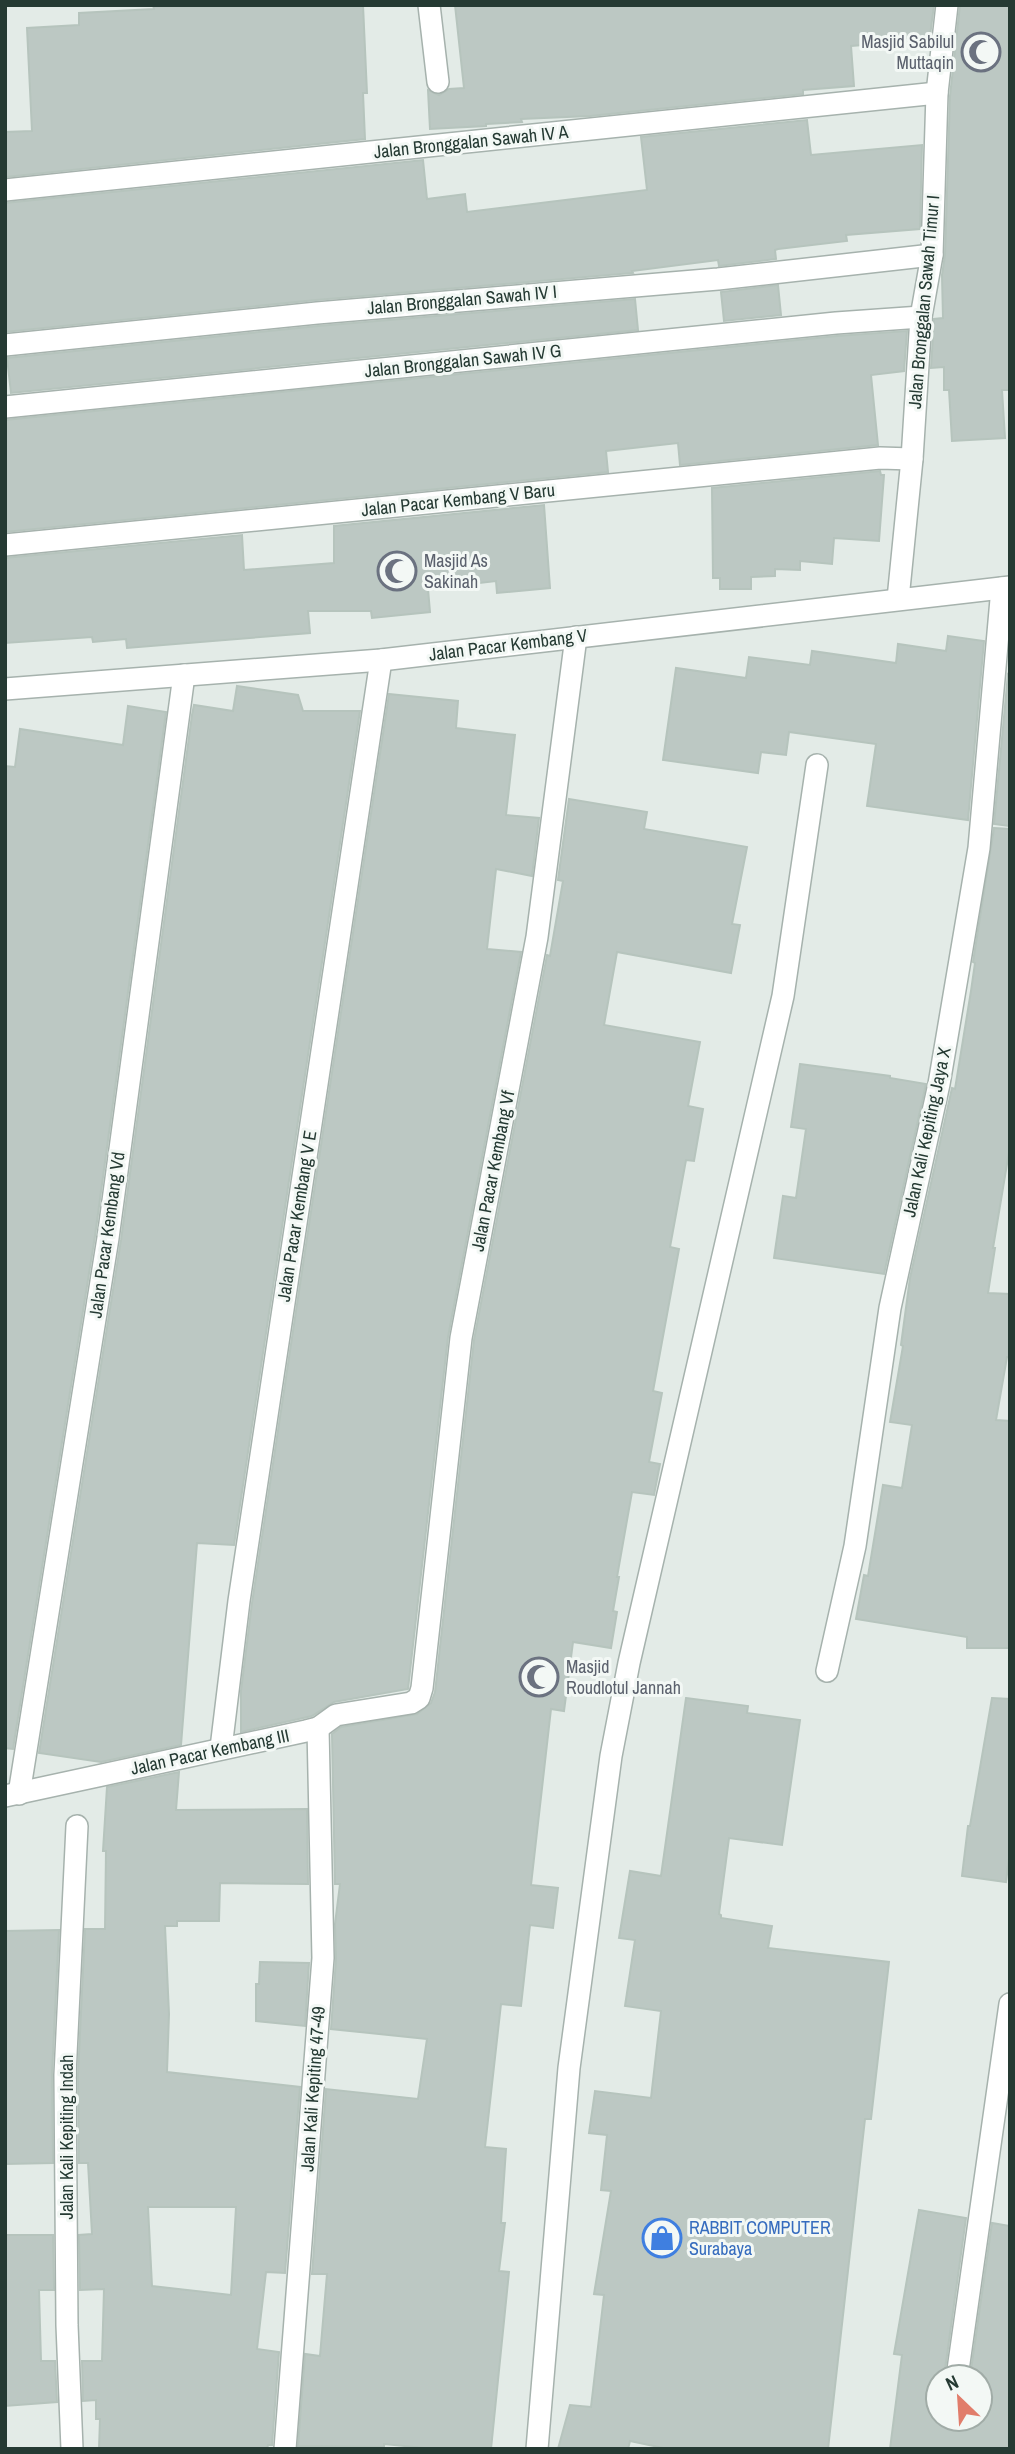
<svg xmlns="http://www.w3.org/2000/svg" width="1015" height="2454" font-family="'Archivo Narrow',sans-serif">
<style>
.building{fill:#bcc8c3;stroke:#b6c4bd;stroke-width:2;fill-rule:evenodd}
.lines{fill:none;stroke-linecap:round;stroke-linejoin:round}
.minor-casing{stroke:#a6b2ad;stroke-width:24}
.minor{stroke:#fff;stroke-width:21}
.labels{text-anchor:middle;stroke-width:6;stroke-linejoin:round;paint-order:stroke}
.worship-label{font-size:18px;fill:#5b616d;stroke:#f3f8f5;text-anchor:start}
.street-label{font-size:18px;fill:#253a33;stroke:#f3f8f5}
.shop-label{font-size:18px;fill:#366cbe;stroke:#f3f8f5;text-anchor:start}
</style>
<rect width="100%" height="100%" fill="#e3ebe7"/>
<g class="building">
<path d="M 153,5 L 363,5 L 367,93 L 363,93 L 365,139 L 6,177 L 5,132 L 32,131 L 27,28 L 79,25 L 79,13 L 154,9 Z"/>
<path d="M 455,5 L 934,5 L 930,36 L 861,42 L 862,45 L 851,46 L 854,86 L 803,90 L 803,94 L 590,116 L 521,119 L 522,122 L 486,124 L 486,126 L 430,129 L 428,90 L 439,95 L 449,89 L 464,88 Z"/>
<path d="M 960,5 L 1010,5 L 1010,390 L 1002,390 L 1005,438 L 952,441 L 949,390 L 944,390 L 944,367 L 931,368 L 934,319 L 943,318 L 942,275 L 945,255 L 950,96 Z"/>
<path d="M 807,120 L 811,155 L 922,145 L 920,229 L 846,235 L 847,241 L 778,249 L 775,250 L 776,259 L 719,266 L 718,260 L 632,271 L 633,273 L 316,300 L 5,332 L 5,203 L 423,160 L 427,199 L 465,194 L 467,212 L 647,190 L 641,137 Z"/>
<path d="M 778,285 L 781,315 L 724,321 L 721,292 Z"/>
<path d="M 635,299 L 638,330 L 11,393 L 7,358 L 318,326 Z"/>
<path d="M 907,331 L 904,371 L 871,375 L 878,445 L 680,465 L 678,443 L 606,451 L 608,472 L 5,532 L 5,420 L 837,336 Z"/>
<path d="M 880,471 L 881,475 L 884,475 L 879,541 L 834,538 L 832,564 L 800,561 L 800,570 L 775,569 L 775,576 L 751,577 L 751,589 L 720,589 L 720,578 L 713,578 L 712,488 Z"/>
<path d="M 544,505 L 550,588 L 497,593 L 496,581 L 428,589 L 430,612 L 372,618 L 371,611 L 308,611 L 310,633 L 127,648 L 126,639 L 93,642 L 92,637 L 5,643 L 5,558 L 242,535 L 244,570 L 334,563 L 334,526 Z"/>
<path d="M 948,636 L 984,641 L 968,820 L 867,806 L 876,744 L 789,732 L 786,755 L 761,752 L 758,773 L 663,760 L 676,668 L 746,678 L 749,657 L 810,665 L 812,651 L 896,663 L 898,644 L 946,651 Z"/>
<path d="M 1008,674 L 1010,675 L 1010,826 L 994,824 Z"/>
<path d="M 237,686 L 298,695 L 303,711 L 360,711 L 234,1545 L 197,1543 L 181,1745 L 101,1762 L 39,1753 L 121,1240 L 192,715 L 194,705 L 233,711 Z"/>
<path d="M 389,694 L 458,701 L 456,728 L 515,735 L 506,815 L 539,818 L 532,876 L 496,869 L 487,949 L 521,952 L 448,1337 L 408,1689 L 334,1702 L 312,1716 L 241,1732 L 241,1691 L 252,1603 Z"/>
<path d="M 128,706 L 166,712 L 95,1236 L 13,1749 L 5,1748 L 5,766 L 15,767 L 20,729 L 123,745 Z"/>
<path d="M 569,799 L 647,812 L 644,829 L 747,847 L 732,924 L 740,925 L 731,973 L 617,952 L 604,1025 L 700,1042 L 688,1106 L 703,1109 L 694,1161 L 686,1160 L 670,1247 L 679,1249 L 653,1391 L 662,1393 L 649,1462 L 660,1464 L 654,1495 L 632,1492 L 617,1577 L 619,1577 L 613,1611 L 617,1612 L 611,1648 L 573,1642 L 564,1711 L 551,1709 L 531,1885 L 558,1888 L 553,1928 L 530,1925 L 521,2006 L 501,2004 L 485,2147 L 506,2149 L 501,2223 L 505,2223 L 499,2271 L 509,2272 L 491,2449 L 435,2449 L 384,2444 L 384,2447 L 298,2446 L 305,2354 L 320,2356 L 327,2274 L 312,2274 L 326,2089 L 418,2099 L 427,2039 L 331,2029 L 336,1959 L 335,1924 L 340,1884 L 335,1884 L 332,1734 L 341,1727 L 417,1714 L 431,1703 L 435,1692 L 474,1340 L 547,955 L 550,956 L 563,881 L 558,880 Z"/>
<path d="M 994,828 L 1010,829 L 1010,1146 L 993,1248 L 995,1248 L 988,1293 L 1010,1294 L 1010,1357 L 1007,1357 L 996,1420 L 1010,1421 L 1010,1648 L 967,1648 L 967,1637 L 856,1619 L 864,1575 L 868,1576 L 883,1485 L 902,1488 L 912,1425 L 890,1422 L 903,1346 L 901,1345 L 910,1278 L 952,1088 L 955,1089 L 971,991 L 975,963 L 973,962 Z"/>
<path d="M 800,1064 L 890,1076 L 890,1078 L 926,1084 L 884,1274 L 774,1258 L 783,1196 L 796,1198 L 806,1129 L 791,1127 Z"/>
<path d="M 686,1698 L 748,1706 L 747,1713 L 800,1720 L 782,1845 L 729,1838 L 719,1914 L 721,1915 L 721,1918 L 772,1926 L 768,1948 L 889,1962 L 871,2119 L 865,2119 L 828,2449 L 668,2449 L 630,2441 L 628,2449 L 558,2449 L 570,2405 L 591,2407 L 604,2295 L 594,2294 L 611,2191 L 601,2190 L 607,2135 L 589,2133 L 595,2091 L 651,2098 L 661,2011 L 625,2006 L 635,1940 L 619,1938 L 630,1871 L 661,1876 Z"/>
<path d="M 992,1698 L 1010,1699 L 1010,1851 L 1006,1882 L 962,1876 L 968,1826 L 970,1826 Z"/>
<path d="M 179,1772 L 176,1810 L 307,1809 L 308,1884 L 220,1883 L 219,1921 L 177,1921 L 177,1926 L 165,1926 L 169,2014 L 167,2072 L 300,2087 L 285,2273 L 266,2272 L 257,2349 L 279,2352 L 272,2445 L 268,2445 L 267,2449 L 99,2449 L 100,2419 L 96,2419 L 96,2400 L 83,2401 L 82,2361 L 102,2361 L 104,2289 L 80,2290 L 79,2235 L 92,2234 L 88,2163 L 79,2163 L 78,2075 L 85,1929 L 105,1929 L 106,1851 L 103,1851 L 107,1787 ZM 148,2207 L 236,2207 L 231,2295 L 152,2286 Z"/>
<path d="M 59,1930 L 52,2074 L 53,2163 L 5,2164 L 5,1931 Z"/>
<path d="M 260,1962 L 309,1963 L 305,2026 L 256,2021 L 256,1984 L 259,1984 Z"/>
<path d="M 919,2210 L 966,2218 L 944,2377 L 938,2377 L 938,2419 L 980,2419 L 980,2377 L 970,2377 L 992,2223 L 1010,2226 L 1010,2449 L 890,2449 L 902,2355 L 894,2354 Z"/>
<path d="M 5,2235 L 53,2235 L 54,2290 L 39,2290 L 41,2361 L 55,2361 L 57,2402 L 5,2406 Z"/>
</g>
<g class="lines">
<defs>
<g id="minor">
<path d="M 429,5 L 438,82"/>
<path d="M 5,190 L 937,93"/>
<path d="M 5,345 L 317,313 L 718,279 L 932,255"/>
<path d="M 5,407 L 836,323 L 921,317"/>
<path d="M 5,545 L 880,458 L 912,459"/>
<path d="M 898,599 L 912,459 L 921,317 L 932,255 L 937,93 L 947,5"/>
<path d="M 5,689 L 381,660 L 1010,587"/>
<path d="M 827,1671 L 855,1546 L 890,1308 L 939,1084 L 979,848 L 1002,588"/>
<path d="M 221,1748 L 239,1601 L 381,660"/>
<path d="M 19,1794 L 108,1238 L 184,675"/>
<path d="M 5,1796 L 306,1731 L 318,1728 L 336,1715 L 411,1703 L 419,1698 L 422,1688 L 461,1338 L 537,937 L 576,637"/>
<path d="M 957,2377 L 1010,2004"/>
<path d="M 72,2449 L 67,2325 L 65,2075 L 77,1826"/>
<path d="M 285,2449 L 323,1958 L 318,1728"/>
<path d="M 537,2449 L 569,2068 L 611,1756 L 629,1663 L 783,996 L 817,765"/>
</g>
</defs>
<use href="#minor" class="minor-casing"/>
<use href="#minor" class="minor"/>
</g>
<defs>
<symbol id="mosque-ring" viewBox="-11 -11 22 22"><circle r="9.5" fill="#f3f8f5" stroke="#6b7280" stroke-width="1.5"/><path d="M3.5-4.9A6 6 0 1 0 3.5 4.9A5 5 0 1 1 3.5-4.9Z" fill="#6b7280"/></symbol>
<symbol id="shop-ring" viewBox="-11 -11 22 22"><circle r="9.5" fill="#f3f8f5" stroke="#3f7fe0" stroke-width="1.5"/><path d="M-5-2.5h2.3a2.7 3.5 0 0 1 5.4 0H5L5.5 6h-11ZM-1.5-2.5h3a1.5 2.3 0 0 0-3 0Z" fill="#3f7fe0"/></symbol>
</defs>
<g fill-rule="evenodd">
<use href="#mosque-ring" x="959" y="30" width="44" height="44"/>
<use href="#mosque-ring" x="375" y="549" width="44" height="44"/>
<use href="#mosque-ring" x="517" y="1655" width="44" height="44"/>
<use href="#shop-ring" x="640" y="2216" width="44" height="44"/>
</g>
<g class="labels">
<g class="worship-label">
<text x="954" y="48" text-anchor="end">Masjid Sabilul<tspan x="954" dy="21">Muttaqin</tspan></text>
<text x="424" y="567">Masjid As<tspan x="424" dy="21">Sakinah</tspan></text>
<text x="566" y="1673">Masjid<tspan x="566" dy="21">Roudlotul Jannah</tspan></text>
</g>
<g class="street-label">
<text transform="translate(471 142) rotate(-6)" y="6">Jalan Bronggalan Sawah IV A</text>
<text transform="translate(462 300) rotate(-5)" y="6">Jalan Bronggalan Sawah IV I</text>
<text transform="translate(924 302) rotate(-85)" y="6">Jalan Bronggalan Sawah Timur I</text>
<text transform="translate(463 361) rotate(-6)" y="6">Jalan Bronggalan Sawah IV G</text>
<text transform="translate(458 500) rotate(-6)" y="6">Jalan Pacar Kembang V Baru</text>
<text transform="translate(508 645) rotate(-7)" y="6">Jalan Pacar Kembang V</text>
<text transform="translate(927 1132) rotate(-78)" y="6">Jalan Kali Kepiting Jaya X</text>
<text transform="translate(493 1171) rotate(-79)" y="6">Jalan Pacar Kembang Vf</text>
<text transform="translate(297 1216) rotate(-81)" y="6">Jalan Pacar Kembang V E</text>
<text transform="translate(107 1235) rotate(-82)" y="6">Jalan Pacar Kembang Vd</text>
<text transform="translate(210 1752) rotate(-12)" y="6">Jalan Pacar Kembang III</text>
<text transform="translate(313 2089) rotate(-86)" y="6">Jalan Kali Kepiting 47-49</text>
<text transform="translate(67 2137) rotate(-90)" y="6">Jalan Kali Kepiting Indah</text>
</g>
<g class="shop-label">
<text x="689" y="2234">RABBIT COMPUTER<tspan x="689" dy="21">Surabaya</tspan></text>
</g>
</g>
<rect width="1015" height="2454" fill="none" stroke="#253a33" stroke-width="14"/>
<g transform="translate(959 2398) rotate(335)"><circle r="33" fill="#f3f8f5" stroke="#a1aca7" stroke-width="2"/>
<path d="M0-5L12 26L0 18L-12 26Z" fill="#e17d6b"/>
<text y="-10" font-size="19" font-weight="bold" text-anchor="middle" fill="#253a33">N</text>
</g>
</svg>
